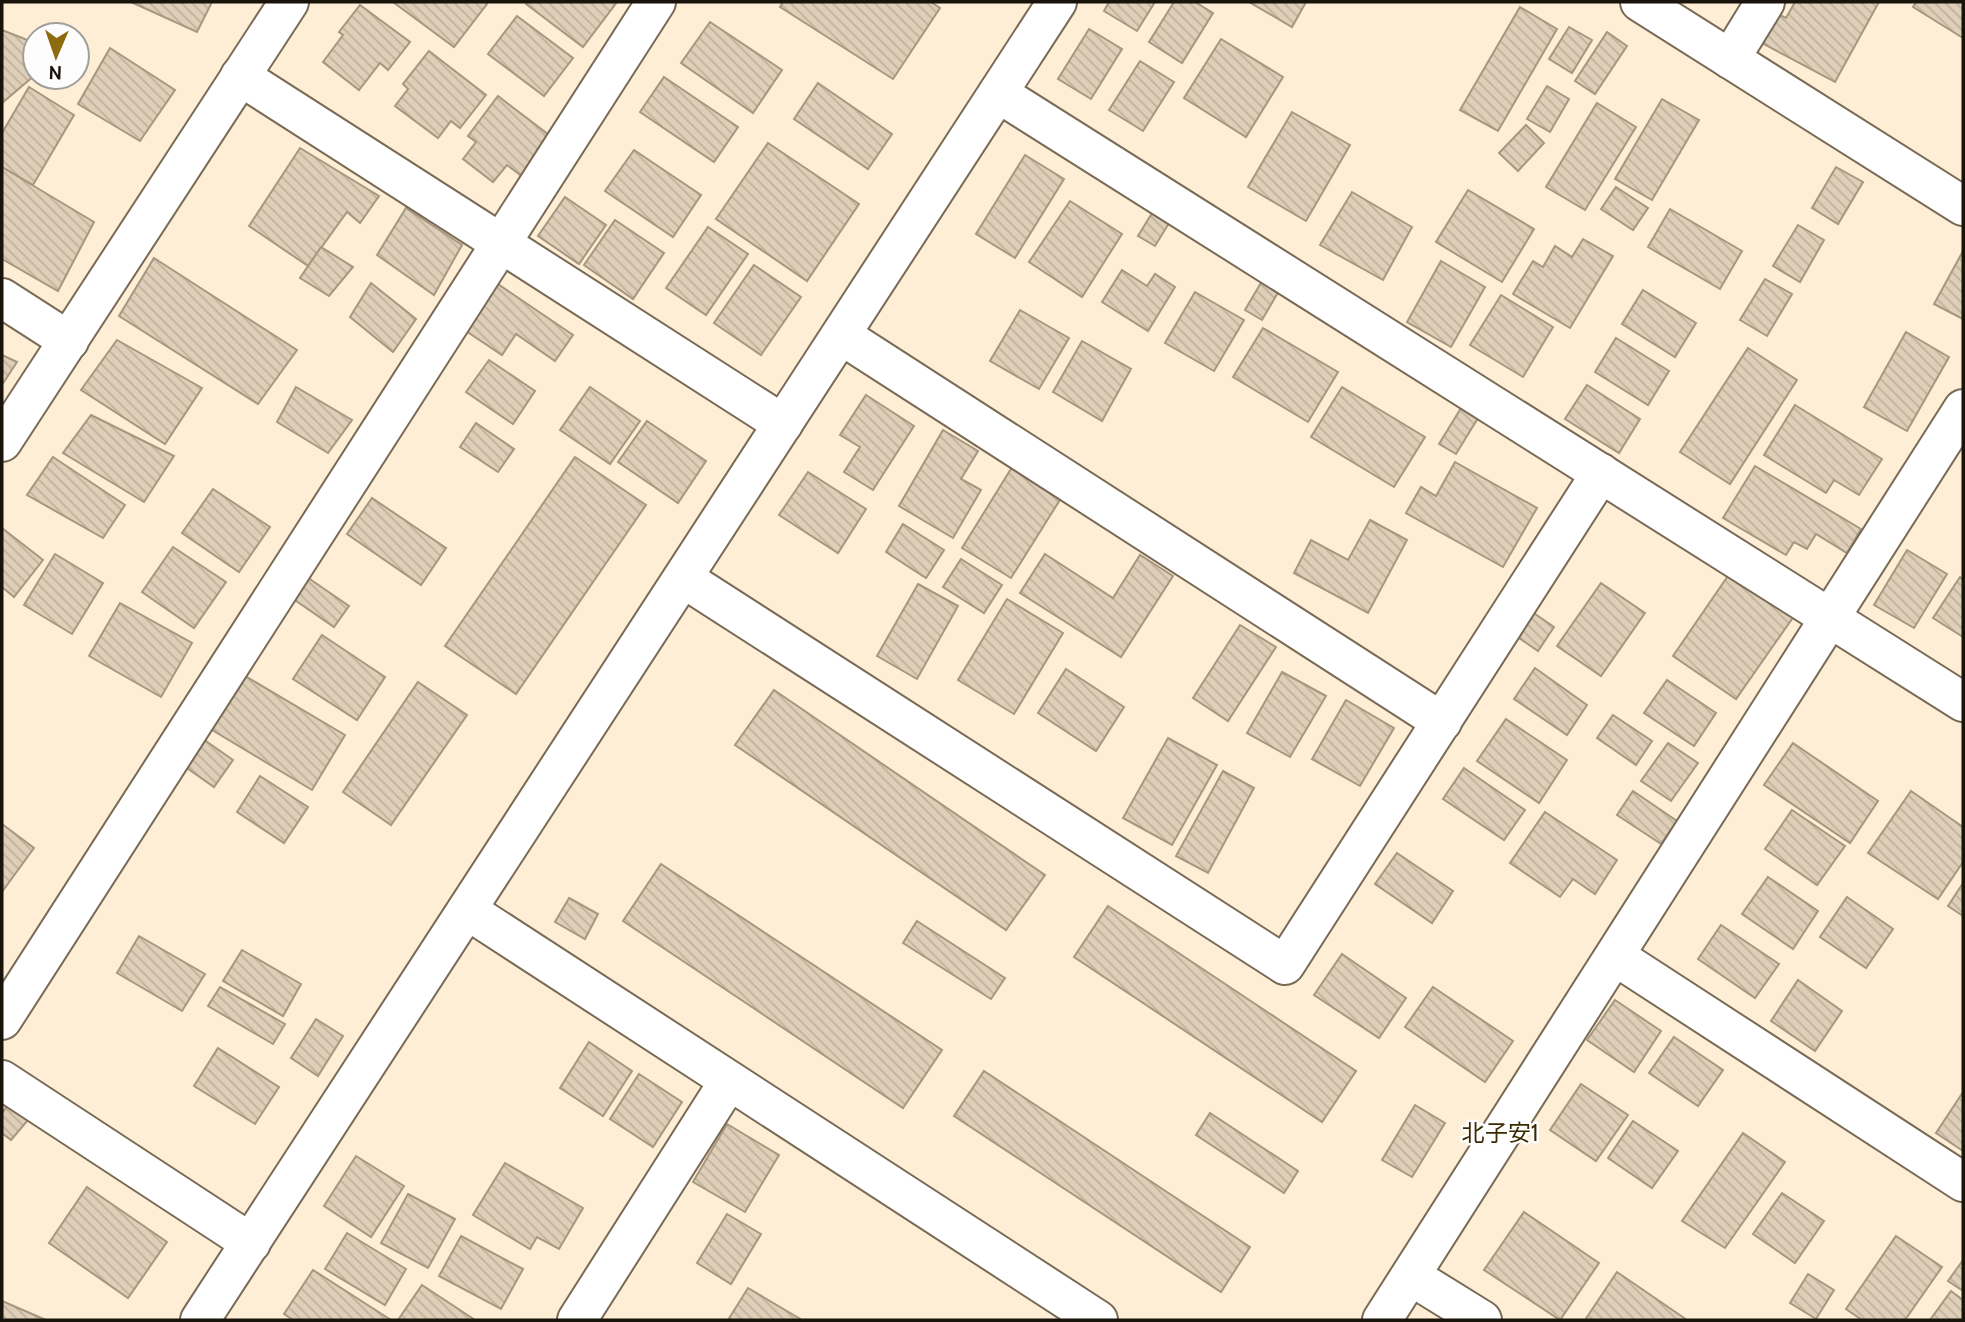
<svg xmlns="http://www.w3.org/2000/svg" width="1965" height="1322" font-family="Cabin,'Noto Sans JP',sans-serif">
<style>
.building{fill:url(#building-back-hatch);stroke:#a69781;stroke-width:2}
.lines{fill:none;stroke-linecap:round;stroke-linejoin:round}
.minor-casing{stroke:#796a56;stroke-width:42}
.minor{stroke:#fff;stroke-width:38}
.labels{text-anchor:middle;stroke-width:5;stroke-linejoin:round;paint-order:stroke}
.neighbourhood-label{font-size:23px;fill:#392a00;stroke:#fdfdfd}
</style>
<defs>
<pattern id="building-back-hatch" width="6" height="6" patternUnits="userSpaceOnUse" patternTransform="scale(1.75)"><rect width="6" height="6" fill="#dfcfb8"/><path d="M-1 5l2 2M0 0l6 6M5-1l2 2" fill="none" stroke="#bfb19d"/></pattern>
</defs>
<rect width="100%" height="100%" fill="#feeed6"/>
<g class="building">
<path d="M 131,2 L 212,2 L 197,32 Z"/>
<path d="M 393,2 L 484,2 L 487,4 L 454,47 Z"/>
<path d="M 527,2 L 617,2 L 583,47 L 526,4 Z"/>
<path d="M 783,2 L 931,2 L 940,8 L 893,79 L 780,7 Z"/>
<path d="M 1109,2 L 1155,2 L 1137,31 L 1104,11 Z"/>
<path d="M 1174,2 L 1195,2 L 1213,13 L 1182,63 L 1149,42 Z"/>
<path d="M 1249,2 L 1306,2 L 1292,27 Z"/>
<path d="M 1795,2 L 1879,2 L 1835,82 L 1762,43 L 1778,14 L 1786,18 Z"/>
<path d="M 1916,2 L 1963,2 L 1963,38 L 1913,7 Z"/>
<path d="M 360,5 L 410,42 L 388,70 L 380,63 L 359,90 L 323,62 L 343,35 L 339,32 Z"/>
<path d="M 1520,7 L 1557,29 L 1498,131 L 1460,110 Z"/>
<path d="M 517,16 L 573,58 L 544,96 L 488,54 Z"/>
<path d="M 710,22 L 782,70 L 753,113 L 681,63 Z"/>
<path d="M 1569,27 L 1592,40 L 1572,73 L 1549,59 Z"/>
<path d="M 1089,29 L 1122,49 L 1091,99 L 1058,79 Z"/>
<path d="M 2,30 L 35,43 L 35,75 L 2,103 Z"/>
<path d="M 1607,32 L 1627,46 L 1595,94 L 1575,81 Z"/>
<path d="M 1221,39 L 1283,77 L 1246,137 L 1184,98 Z"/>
<path d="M 110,48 L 175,90 L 140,141 L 78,104 Z"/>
<path d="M 429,51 L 486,95 L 460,128 L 451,121 L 438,138 L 395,106 L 408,89 L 403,84 Z"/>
<path d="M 1140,61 L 1174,82 L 1143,131 L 1109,110 Z"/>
<path d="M 664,77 L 738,127 L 714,162 L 640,112 Z"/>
<path d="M 818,83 L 892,134 L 868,169 L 794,119 Z"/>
<path d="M 1547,86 L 1569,99 L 1550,132 L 1527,119 Z"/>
<path d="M 29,87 L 74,115 L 33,185 L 2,167 L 2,133 Z"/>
<path d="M 498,96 L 553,138 L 523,177 L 507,165 L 493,182 L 463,159 L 476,142 L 468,136 Z"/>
<path d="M 1662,99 L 1699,120 L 1652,200 L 1615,179 Z"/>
<path d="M 1597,103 L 1636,127 L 1585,210 L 1546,187 Z"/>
<path d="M 1292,112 L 1350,145 L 1306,221 L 1248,187 Z"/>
<path d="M 1526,125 L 1544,143 L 1518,171 L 1499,153 Z"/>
<path d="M 768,143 L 859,204 L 807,281 L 716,219 Z"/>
<path d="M 300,148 L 379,196 L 360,223 L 347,212 L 308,266 L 249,226 Z"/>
<path d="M 634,150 L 701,195 L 673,237 L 605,191 Z"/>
<path d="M 1025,155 L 1064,179 L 1015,258 L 976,234 Z"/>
<path d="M 2,167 L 94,222 L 58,291 L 2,259 Z"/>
<path d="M 1836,167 L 1863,182 L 1838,224 L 1812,208 Z"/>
<path d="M 1616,187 L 1648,208 L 1633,230 L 1601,209 Z"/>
<path d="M 1468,190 L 1534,229 L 1502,282 L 1436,242 Z"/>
<path d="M 1352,192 L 1412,227 L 1383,280 L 1320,245 Z"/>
<path d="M 565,197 L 606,225 L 579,264 L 538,236 Z"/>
<path d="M 1160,200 L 1177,210 L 1155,246 L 1138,236 Z"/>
<path d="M 1070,201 L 1122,234 L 1082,297 L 1029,262 Z"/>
<path d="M 406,208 L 462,245 L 434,295 L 377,255 Z"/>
<path d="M 1670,209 L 1742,251 L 1720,289 L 1648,247 Z"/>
<path d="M 615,220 L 664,253 L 633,299 L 584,265 Z"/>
<path d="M 1798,225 L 1824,240 L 1800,282 L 1773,266 Z"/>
<path d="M 708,227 L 748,254 L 706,315 L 666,288 Z"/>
<path d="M 1583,239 L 1613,256 L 1570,328 L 1513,294 L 1533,261 L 1543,267 L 1555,246 L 1572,257 Z"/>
<path d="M 321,247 L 353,267 L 329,296 L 300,278 Z"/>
<path d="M 1963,251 L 1963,319 L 1934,304 Z"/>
<path d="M 154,258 L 297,350 L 258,404 L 119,316 Z"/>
<path d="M 1441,261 L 1485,287 L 1451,347 L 1407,322 Z"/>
<path d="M 754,265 L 801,297 L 761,355 L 714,323 Z"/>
<path d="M 1122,270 L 1147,286 L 1155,274 L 1175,287 L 1148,331 L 1102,302 Z"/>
<path d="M 1266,274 L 1283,284 L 1262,320 L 1245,310 Z"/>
<path d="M 1765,279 L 1792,294 L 1767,336 L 1740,320 Z"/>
<path d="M 492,280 L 573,335 L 555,361 L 516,334 L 502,355 L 460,327 Z"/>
<path d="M 371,283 L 416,319 L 393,352 L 350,317 Z"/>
<path d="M 1643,290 L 1696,323 L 1675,357 L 1622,324 Z"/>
<path d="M 1195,292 L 1244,320 L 1214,371 L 1165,343 Z"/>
<path d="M 1501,295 L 1553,327 L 1523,377 L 1470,345 Z"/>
<path d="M 1020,310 L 1069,338 L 1039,389 L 990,361 Z"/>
<path d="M 1263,328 L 1338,372 L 1308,422 L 1233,377 Z"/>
<path d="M 1906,332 L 1949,357 L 1907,431 L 1864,407 Z"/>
<path d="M 1616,338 L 1669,371 L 1648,405 L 1595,372 Z"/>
<path d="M 117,340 L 202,388 L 165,444 L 81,390 Z"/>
<path d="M 1082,341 L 1131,369 L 1102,421 L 1053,392 Z"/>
<path d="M 1748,348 L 1797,380 L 1730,484 L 1680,452 Z"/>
<path d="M 2,355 L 17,362 L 2,385 Z"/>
<path d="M 489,360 L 535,391 L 513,424 L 466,392 Z"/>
<path d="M 1587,385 L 1640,419 L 1619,453 L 1565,419 Z"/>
<path d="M 296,387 L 352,420 L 328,453 L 277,422 Z"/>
<path d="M 590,387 L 640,421 L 610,464 L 560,430 Z"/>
<path d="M 1342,387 L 1425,437 L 1394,487 L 1311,437 Z"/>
<path d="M 866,395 L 914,426 L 873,490 L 844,472 L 860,447 L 840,435 Z"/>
<path d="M 1795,405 L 1882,459 L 1859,495 L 1834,480 L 1826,493 L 1764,455 Z"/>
<path d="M 1461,408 L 1478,418 L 1456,454 L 1439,444 Z"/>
<path d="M 91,415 L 174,456 L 144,502 L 63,453 Z"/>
<path d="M 647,421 L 706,461 L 678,503 L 618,462 Z"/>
<path d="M 476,423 L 514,449 L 498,472 L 460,447 Z"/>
<path d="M 943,430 L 978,451 L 961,479 L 981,490 L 953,538 L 899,506 Z"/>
<path d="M 53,457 L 125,505 L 103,538 L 27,495 Z"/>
<path d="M 575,457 L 646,505 L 516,694 L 445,646 Z"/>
<path d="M 1455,462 L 1537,508 L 1503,567 L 1406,513 L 1421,487 L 1436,496 Z"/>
<path d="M 1014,464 L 1063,495 L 1011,578 L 962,548 Z"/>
<path d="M 1755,466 L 1861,529 L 1847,553 L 1816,534 L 1807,549 L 1794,542 L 1786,555 L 1723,518 Z"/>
<path d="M 808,472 L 866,509 L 838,553 L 779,515 Z"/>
<path d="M 213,489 L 270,527 L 239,572 L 182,533 Z"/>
<path d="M 372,498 L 446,548 L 421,585 L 347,534 Z"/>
<path d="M 1370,520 L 1407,540 L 1368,613 L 1294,573 L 1311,540 L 1348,560 Z"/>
<path d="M 903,524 L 944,550 L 926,578 L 886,552 Z"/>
<path d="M 2,528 L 43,560 L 14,597 L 2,587 Z"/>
<path d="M 173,547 L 226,582 L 194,628 L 142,592 Z"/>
<path d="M 1907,550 L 1947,574 L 1914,628 L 1874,605 Z"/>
<path d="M 55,554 L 103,583 L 72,634 L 24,605 Z"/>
<path d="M 1045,554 L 1113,598 L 1140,555 L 1173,576 L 1121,657 L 1020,593 Z"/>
<path d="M 961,559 L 1002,585 L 984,613 L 943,587 Z"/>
<path d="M 1730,573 L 1794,616 L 1736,699 L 1673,656 Z"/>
<path d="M 304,575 L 349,606 L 334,627 L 289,596 Z"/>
<path d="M 1960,577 L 1963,580 L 1963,637 L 1933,618 Z"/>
<path d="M 1601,583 L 1645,613 L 1601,676 L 1557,646 Z"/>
<path d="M 918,584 L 958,606 L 917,679 L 877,656 Z"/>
<path d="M 1007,599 L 1063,633 L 1014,714 L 958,680 Z"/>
<path d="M 120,603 L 192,643 L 161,697 L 89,656 Z"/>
<path d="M 1525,607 L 1554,627 L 1538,651 L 1509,631 Z"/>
<path d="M 1240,625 L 1276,647 L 1228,721 L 1193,698 Z"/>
<path d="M 322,635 L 385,677 L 357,720 L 293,679 Z"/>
<path d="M 1535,668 L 1587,705 L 1567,735 L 1514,699 Z"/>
<path d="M 1066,669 L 1124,707 L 1096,751 L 1038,713 Z"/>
<path d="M 1282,672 L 1326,696 L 1290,757 L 1247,733 Z"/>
<path d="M 240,673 L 345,735 L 312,790 L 207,727 Z"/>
<path d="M 1667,680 L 1716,713 L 1694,746 L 1644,713 Z"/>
<path d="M 418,682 L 467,715 L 391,825 L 343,792 Z"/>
<path d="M 774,690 L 1045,875 L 1006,930 L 735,745 Z"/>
<path d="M 1346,700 L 1394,728 L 1360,786 L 1312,759 Z"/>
<path d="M 1613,715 L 1652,741 L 1636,765 L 1597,738 Z"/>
<path d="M 1506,719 L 1567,760 L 1539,803 L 1477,761 Z"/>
<path d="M 1168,738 L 1217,765 L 1172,845 L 1123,818 Z"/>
<path d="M 203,739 L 233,760 L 214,787 L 184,766 Z"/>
<path d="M 1668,743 L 1698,763 L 1671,801 L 1641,781 Z"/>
<path d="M 1793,743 L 1878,801 L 1850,843 L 1764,785 Z"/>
<path d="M 1464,768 L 1525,810 L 1504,840 L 1443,799 Z"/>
<path d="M 1223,771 L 1254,788 L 1208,873 L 1176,856 Z"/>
<path d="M 260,776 L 308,807 L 284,843 L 237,812 Z"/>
<path d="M 1633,791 L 1677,821 L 1661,844 L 1617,815 Z"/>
<path d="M 1911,791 L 1963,827 L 1963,862 L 1938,899 L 1868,853 Z"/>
<path d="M 1792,810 L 1845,846 L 1817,885 L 1765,849 Z"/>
<path d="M 1545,812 L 1617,860 L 1595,894 L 1573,879 L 1560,897 L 1510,863 Z"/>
<path d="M 2,824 L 34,848 L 2,892 Z"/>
<path d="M 1397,853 L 1453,891 L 1432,923 L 1375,884 Z"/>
<path d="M 661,864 L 942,1050 L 903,1108 L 623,921 Z"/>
<path d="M 1768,877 L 1818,911 L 1793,949 L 1742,914 Z"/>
<path d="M 1963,883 L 1963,916 L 1948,906 Z"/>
<path d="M 1847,897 L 1893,929 L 1866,968 L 1820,937 Z"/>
<path d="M 569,898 L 598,914 L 585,939 L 555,922 Z"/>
<path d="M 1108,906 L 1356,1071 L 1322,1122 L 1074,957 Z"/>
<path d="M 917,921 L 1005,978 L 991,999 L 903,943 Z"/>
<path d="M 1721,925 L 1779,964 L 1755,998 L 1698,959 Z"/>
<path d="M 139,936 L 205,974 L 182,1011 L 117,973 Z"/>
<path d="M 242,950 L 301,984 L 283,1016 L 223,981 Z"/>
<path d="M 1342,954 L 1406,998 L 1379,1038 L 1314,995 Z"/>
<path d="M 1798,980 L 1842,1011 L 1815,1051 L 1771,1021 Z"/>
<path d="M 220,987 L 285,1024 L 273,1044 L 208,1006 Z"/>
<path d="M 1433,987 L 1513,1041 L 1485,1082 L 1405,1027 Z"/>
<path d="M 1615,1000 L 1661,1031 L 1634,1072 L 1587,1040 Z"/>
<path d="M 316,1019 L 343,1036 L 318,1076 L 291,1058 Z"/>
<path d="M 1674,1037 L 1723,1070 L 1698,1106 L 1649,1073 Z"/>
<path d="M 589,1042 L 632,1071 L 603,1116 L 560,1088 Z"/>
<path d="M 218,1048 L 279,1087 L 255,1124 L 194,1086 Z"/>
<path d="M 984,1071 L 1250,1247 L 1221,1292 L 954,1116 Z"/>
<path d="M 639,1074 L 682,1102 L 653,1147 L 610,1119 Z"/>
<path d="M 1581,1084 L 1628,1115 L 1596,1161 L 1550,1130 Z"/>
<path d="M 1963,1092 L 1963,1151 L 1936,1133 Z"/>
<path d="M 8,1105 L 28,1120 L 11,1140 L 2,1133 L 2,1113 Z"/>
<path d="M 1415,1105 L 1445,1123 L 1412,1177 L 1382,1160 Z"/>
<path d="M 1210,1113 L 1298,1171 L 1284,1193 L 1196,1135 Z"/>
<path d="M 1633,1121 L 1678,1151 L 1652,1188 L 1608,1158 Z"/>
<path d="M 727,1124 L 779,1155 L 745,1212 L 693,1182 Z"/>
<path d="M 1743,1133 L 1785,1162 L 1725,1248 L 1682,1221 Z"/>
<path d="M 356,1156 L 404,1186 L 371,1237 L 324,1206 Z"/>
<path d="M 505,1163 L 583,1208 L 559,1249 L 537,1237 L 530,1249 L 473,1215 Z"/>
<path d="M 87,1187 L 167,1242 L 128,1298 L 49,1243 Z"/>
<path d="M 1782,1193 L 1824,1221 L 1795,1263 L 1753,1234 Z"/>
<path d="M 408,1194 L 455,1219 L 428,1268 L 381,1243 Z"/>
<path d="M 1524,1212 L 1599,1263 L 1560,1320 L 1484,1270 Z"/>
<path d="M 727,1214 L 761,1234 L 731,1284 L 697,1263 Z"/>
<path d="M 347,1233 L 406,1269 L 385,1305 L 325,1269 Z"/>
<path d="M 461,1236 L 523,1269 L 501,1309 L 439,1276 Z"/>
<path d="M 1896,1236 L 1942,1267 L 1905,1320 L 1862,1320 L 1846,1309 Z"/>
<path d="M 1963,1260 L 1963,1291 L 1948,1281 Z"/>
<path d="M 313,1270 L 391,1320 L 293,1320 L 284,1314 Z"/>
<path d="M 1617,1272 L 1687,1320 L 1585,1320 Z"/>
<path d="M 1808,1274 L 1834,1290 L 1816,1319 L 1790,1303 Z"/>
<path d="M 422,1285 L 475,1320 L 398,1320 Z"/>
<path d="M 748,1288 L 802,1320 L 728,1320 Z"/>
<path d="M 1951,1291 L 1963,1300 L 1963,1320 L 1930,1320 Z"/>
<path d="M 2,1301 L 46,1320 L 2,1320 Z"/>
</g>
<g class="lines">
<defs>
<g id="minor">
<path d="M 1640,2 L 1963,206"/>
<path d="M 1730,59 L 1765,2"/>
<path d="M 240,76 L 783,424"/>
<path d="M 998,93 L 1963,702"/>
<path d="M 2,298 L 69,341"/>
<path d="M 841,335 L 1442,722"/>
<path d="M 2,442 L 289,2"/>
<path d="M 683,578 L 1285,965 L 1601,473"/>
<path d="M 467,910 L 1098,1320"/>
<path d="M 1615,956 L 1963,1182"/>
<path d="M 2,1020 L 656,2"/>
<path d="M 2,1080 L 251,1243"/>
<path d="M 1411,1276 L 1482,1320"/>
<path d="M 200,1320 L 1057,2"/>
<path d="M 577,1320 L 729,1081"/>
<path d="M 1382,1320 L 1963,409"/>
</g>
</defs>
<use href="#minor" class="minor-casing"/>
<use href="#minor" class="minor"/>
</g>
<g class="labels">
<g class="neighbourhood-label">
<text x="1500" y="1141">北子安1</text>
</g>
</g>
<rect width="1965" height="1322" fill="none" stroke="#18130b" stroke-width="7"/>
<g transform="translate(56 56) rotate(182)"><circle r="33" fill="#fdfdfd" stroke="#a19f9c" stroke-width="2"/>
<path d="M0-5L12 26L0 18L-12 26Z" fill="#8c6c0d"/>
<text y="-10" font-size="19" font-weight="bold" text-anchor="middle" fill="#18130b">N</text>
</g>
</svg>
